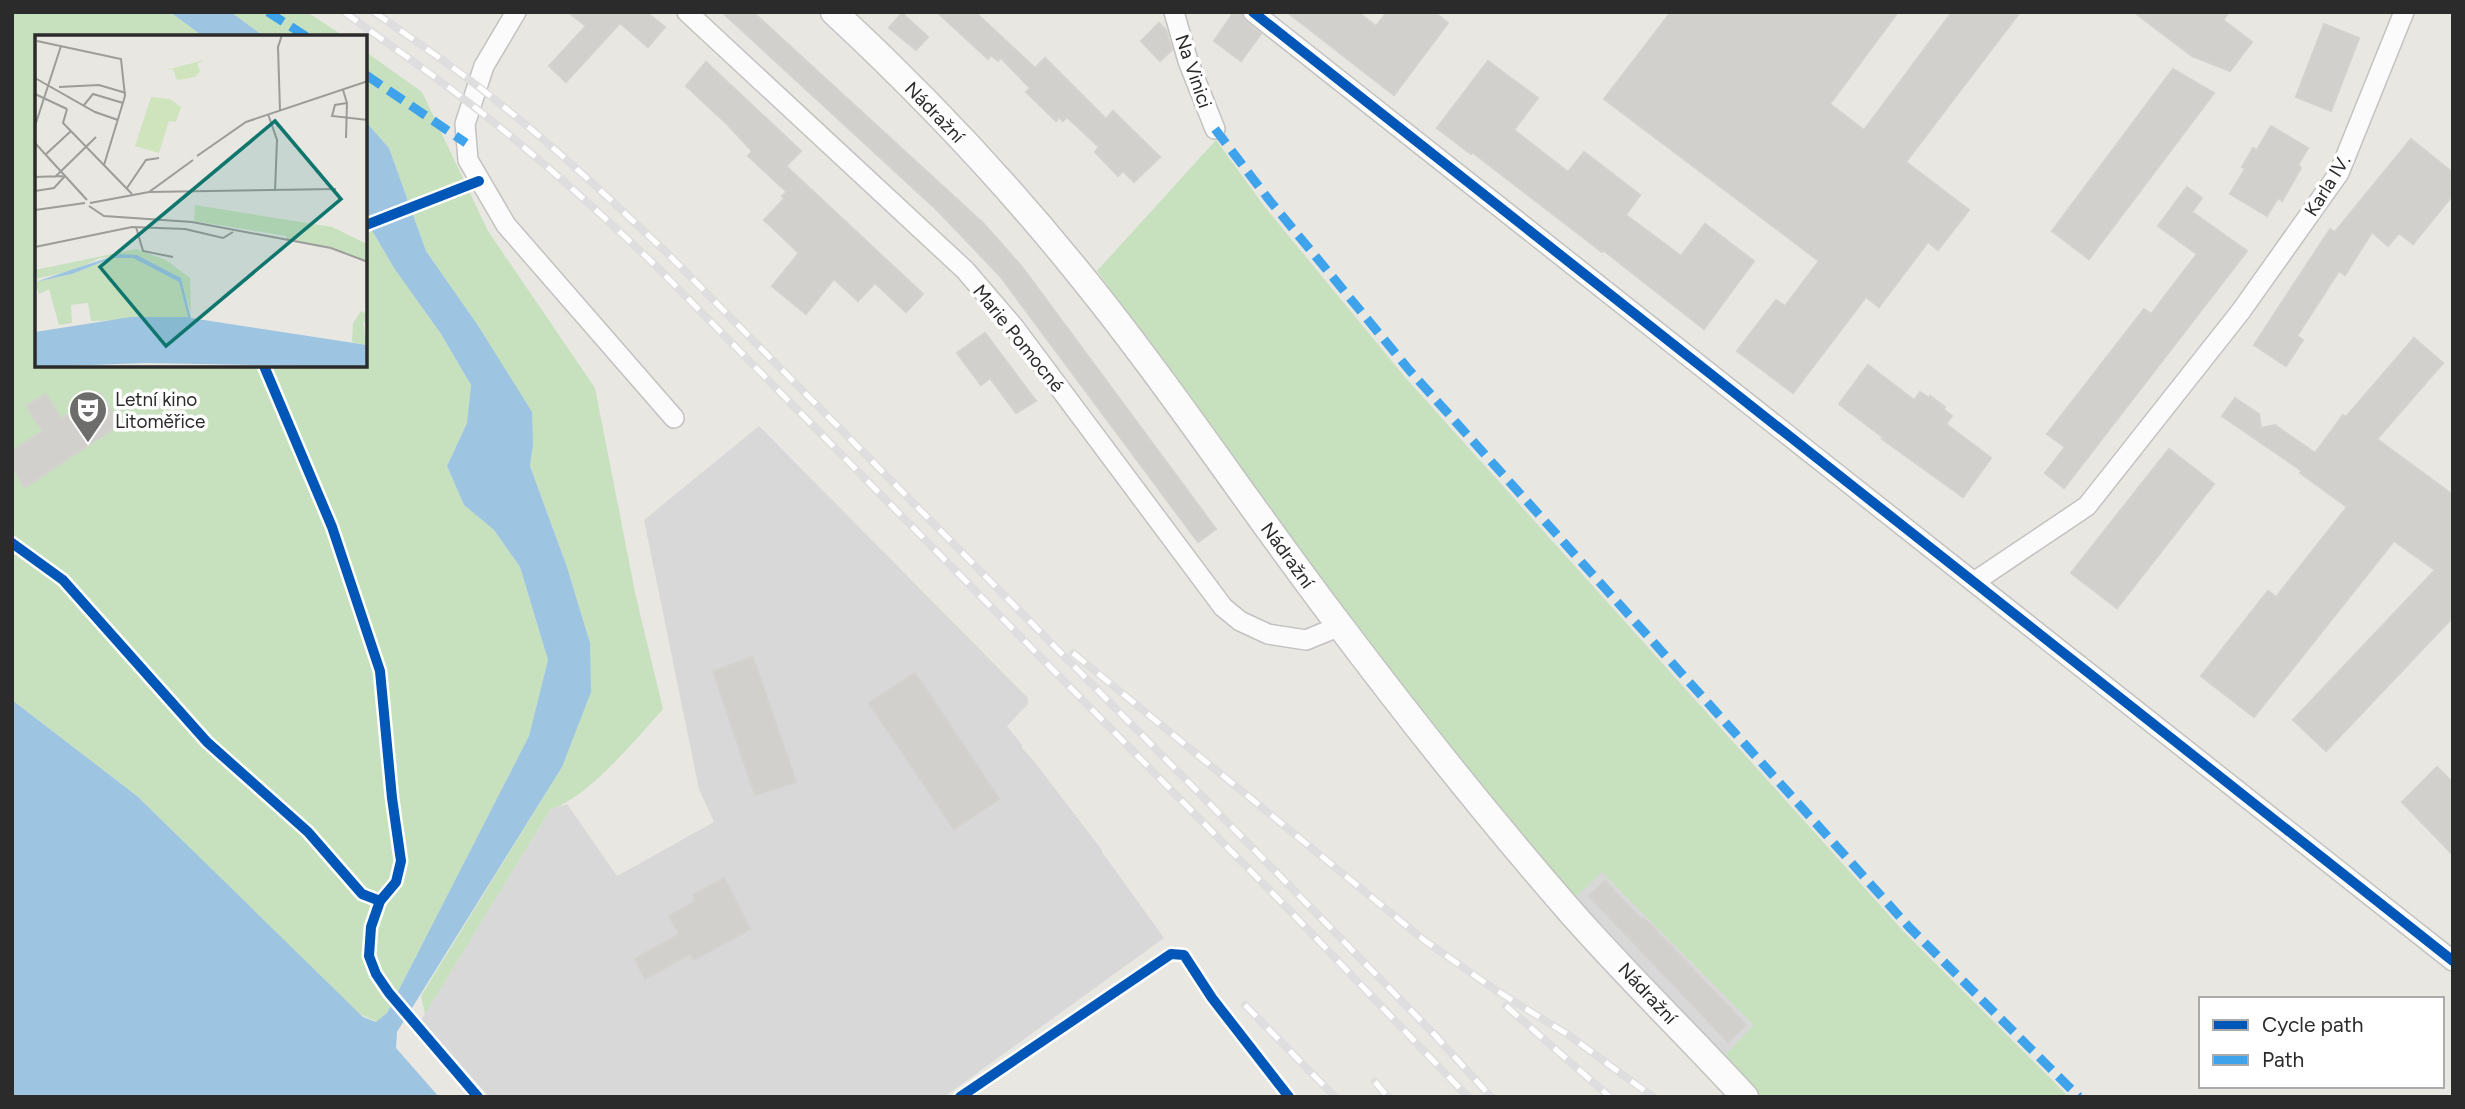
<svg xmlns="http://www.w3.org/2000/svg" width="2465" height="1109" font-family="Figtree,sans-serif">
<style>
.industrial{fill:#d9d8d9}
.green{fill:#c7e1be}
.water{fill:#9dc5e2}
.building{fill:#d1d0cc;stroke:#d3d2ce;stroke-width:2}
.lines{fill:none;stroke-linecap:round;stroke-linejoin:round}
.street-casing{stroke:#c2c2c1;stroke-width:22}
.secondary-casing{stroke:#c2c2c1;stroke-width:29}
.street{stroke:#fcfbfb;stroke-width:19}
.secondary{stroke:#fcfbfb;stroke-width:26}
.rail-casing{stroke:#dededf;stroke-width:8}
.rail{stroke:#fff;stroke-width:5;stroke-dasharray:16;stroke-linecap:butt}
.quiet{stroke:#3ea3eb;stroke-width:9;stroke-dasharray:18 9;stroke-linecap:butt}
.cycleway-casing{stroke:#fff;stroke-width:15}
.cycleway{stroke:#0057b8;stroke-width:10}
.labels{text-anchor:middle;stroke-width:7;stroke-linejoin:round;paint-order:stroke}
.street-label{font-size:19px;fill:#2b2b2b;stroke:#fff}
.poi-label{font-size:19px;fill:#2b2b2b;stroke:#fff;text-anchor:start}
.inset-river{fill:none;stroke:#9dc5e2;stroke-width:3.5}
.inset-road{fill:none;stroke:#9c9c99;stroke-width:2}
.view{fill:#0f766e;fill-opacity:0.15;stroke:#0f766e;stroke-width:3.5}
.inset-edge{fill:none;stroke:#2b2b2b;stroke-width:3.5}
</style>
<rect width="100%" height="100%" fill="#e8e7e2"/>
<g class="industrial">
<path d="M 759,426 L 1028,698 L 1028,704 L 1007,726 L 1022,745 L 1022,748 L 1033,760 L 1102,850 L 1102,852 L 1164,938 L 944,1097 L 489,1097 L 421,1020 L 550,810 L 567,804 L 617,876 L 714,822 L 699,789 L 644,520 Z"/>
<path d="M 1602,871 L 1755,1025 L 1724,1056 L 1576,897 Z"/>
</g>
<g class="green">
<path d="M 12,12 L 170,12 L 204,37 L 37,37 L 37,366 L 366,366 L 366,220 L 394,268 L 441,334 L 471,385 L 467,423 L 447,466 L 464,505 L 494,530 L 520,567 L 548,660 L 529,736 L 387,1013 L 377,1022 L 358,1013 L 137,796 L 12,700 Z"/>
<path d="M 231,12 L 307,12 L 345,37 L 265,37 Z"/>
<path d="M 366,52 L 422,92 L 488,231 L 595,388 L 636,597 L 663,709 C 634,741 590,796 550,810 L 425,1014 L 421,996 L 562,767 L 590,643 L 567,567 L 530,466 L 533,445 L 477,324 L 426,251 L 389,148 L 366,122 Z"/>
<path d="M 1216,140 L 1264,206 L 1404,376 L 1904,932 L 2069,1097 L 1762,1097 L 1724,1056 L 1754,1025 L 1602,872 L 1576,897 L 1461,762 L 1350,619 L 1097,271 Z"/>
</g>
<g class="water">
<path d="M 170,12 L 231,12 L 265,37 L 204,37 Z"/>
<path d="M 366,122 L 389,148 L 426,251 L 477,324 L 532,412 L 533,445 L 530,466 L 567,567 L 590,643 L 591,692 L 562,767 L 397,1032 L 396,1048 L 439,1097 L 12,1097 L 12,700 L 137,796 L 363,1017 L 376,1022 L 387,1013 L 529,736 L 548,660 L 520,567 L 494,530 L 464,505 L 447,466 L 467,423 L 471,385 L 441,334 L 394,268 L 366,220 Z"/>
</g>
<g class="building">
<path d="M 568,12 L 646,12 L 665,27 L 648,47 L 620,23 L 566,82 L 549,66 L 586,26 Z"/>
<path d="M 722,12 L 753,12 L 984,224 L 1022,267 L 1216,529 L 1198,542 L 1000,276 L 937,210 Z"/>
<path d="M 937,12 L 975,12 L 1035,68 L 1045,58 L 1106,119 L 1113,111 L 1160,157 L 1134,182 L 1123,171 L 1118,176 L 1095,152 L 1099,147 L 1067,117 L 1063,121 L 1059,117 L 1056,121 L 1026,92 L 1030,88 L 1001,58 L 998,61 L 991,55 L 988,59 Z"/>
<path d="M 1234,12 L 1241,12 L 1245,21 L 1261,34 L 1241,61 L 1214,41 Z"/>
<path d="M 1287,12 L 1358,12 L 1376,26 L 1387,12 L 1434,12 L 1448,23 L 1394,95 Z"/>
<path d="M 1671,12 L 1898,12 L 1830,104 L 1864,130 L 1952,12 L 2020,12 L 1906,162 L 1969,210 L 1938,250 L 1928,242 L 1879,307 L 1866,297 L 1793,393 L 1737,351 L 1776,300 L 1785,306 L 1819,261 L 1604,99 Z"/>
<path d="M 2134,12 L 2229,12 L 2223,20 L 2252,42 L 2230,71 L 2192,56 Z"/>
<path d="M 902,13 L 928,37 L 916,50 L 889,28 Z"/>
<path d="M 1159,23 L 1166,30 L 1172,50 L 1160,61 L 1141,41 Z"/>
<path d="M 2324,24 L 2359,38 L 2331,111 L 2296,97 Z"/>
<path d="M 1488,61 L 1538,98 L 1514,130 L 1568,172 L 1584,152 L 1640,195 L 1626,215 L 1681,256 L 1705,224 L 1754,261 L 1704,329 L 1603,250 L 1602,252 L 1472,152 L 1471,154 L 1437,128 Z"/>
<path d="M 706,62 L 801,151 L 786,166 L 923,294 L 906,312 L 875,283 L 858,301 L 834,279 L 806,314 L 772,286 L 799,253 L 764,220 L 784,199 L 782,196 L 787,192 L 748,156 L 752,151 L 728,125 L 686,86 Z"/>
<path d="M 2173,69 L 2214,93 L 2089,259 L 2052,231 Z"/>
<path d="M 2271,126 L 2308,148 L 2298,165 L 2301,168 L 2282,201 L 2278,198 L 2267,216 L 2230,194 L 2245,169 L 2242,167 L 2253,148 L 2257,150 Z"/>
<path d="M 2411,139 L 2453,173 L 2453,195 L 2413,244 L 2399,233 L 2388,246 L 2372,232 L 2345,275 L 2339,271 L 2297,336 L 2303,340 L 2286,366 L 2254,345 L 2330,229 L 2335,232 Z"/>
<path d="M 2187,187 L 2202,198 L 2192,212 L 2247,251 L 2064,488 L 2045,473 L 2065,447 L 2047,434 L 2144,309 L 2151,314 L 2197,254 L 2158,226 Z"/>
<path d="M 985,333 L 1036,401 L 1016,413 L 990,378 L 981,385 L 957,353 Z"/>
<path d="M 2414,338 L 2443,363 L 2377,439 L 2453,495 L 2453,617 L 2326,751 L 2293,720 L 2435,570 L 2394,541 L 2254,717 L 2201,676 L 2268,591 L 2276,597 L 2347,507 L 2300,473 L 2302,471 L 2222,416 L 2235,398 L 2259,414 L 2261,428 L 2275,425 L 2315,453 L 2343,415 L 2346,417 Z"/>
<path d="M 1868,365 L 1914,400 L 1920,392 L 1929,398 L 1930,396 L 1945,407 L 1943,409 L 1952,416 L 1946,424 L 1991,458 L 1963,497 L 1882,439 L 1884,438 L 1839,404 Z"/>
<path d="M 100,393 L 120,424 L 25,487 L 12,466 L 12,451 L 43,431 L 26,406 L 46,394 L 61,419 Z"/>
<path d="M 2169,449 L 2214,484 L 2117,608 L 2071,573 Z"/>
<path d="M 753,657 L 796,782 L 755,795 L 713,671 Z"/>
<path d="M 915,673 L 999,799 L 954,829 L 869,703 Z"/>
<path d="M 2437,767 L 2453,783 L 2453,855 L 2402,802 Z"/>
<path d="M 724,878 L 750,929 L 694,960 L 690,954 L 645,979 L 635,959 L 679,934 L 669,916 L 696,901 L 693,895 Z"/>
<path d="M 1605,881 L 1642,920 L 1644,918 L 1746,1025 L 1728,1042 L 1589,896 Z"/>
</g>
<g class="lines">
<defs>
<g id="street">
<path d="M 516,12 L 484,66 L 465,124 L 468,160 L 506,225 L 674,418"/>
<path d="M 687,12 L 965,270 L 1014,327 L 1223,607 L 1240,621 L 1268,634 L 1306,640 L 1340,626"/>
<path d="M 1174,12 L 1188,61 L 1215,129"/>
<path d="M 1253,12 L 2453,961"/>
<path d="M 1974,582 L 2087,506 L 2241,311 L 2339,173 L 2404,12"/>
</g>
<path id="secondary" d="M 834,12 C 919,91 1000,176 1073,266 C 1168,382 1250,508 1341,627 C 1414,724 1489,818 1569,910 C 1625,974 1687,1034 1745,1097"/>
</defs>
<use href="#street" class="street-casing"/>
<use href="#secondary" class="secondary-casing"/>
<use href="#street" class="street"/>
<use href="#secondary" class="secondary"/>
<defs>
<g id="rail">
<path d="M 344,12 C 394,48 444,82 492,121 C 549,167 604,216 657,267 L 1292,913 L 1468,1097"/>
<path d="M 374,12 C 418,43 463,73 504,107 C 562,153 615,204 668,254 L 1199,793 L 1433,1033 L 1491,1097"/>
<path d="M 1073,653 L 1424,940 L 1494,989 L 1567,1034 L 1653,1097"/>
<path d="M 1245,1005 L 1335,1097"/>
<path d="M 1506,1006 L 1610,1097"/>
<path d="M 1375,1082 L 1388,1097"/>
</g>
</defs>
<use href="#rail" class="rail-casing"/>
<use href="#rail" class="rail"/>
<g class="quiet">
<path d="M 268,12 L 307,37"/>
<path d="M 366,75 L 466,143"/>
<path d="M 1215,129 L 1270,201 L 1410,371 L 1909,927 L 2079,1097"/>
</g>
<defs>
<g id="cycleway">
<path d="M 1253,12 L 2453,961"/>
<path d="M 366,225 L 479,181"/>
<path d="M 264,366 L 332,527 L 380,671 L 392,798 L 401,861 L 396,882 L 380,901 L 371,927 L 369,956 L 376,974 L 389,993 L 478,1097"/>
<path d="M 12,543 L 63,580 L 207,742 L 308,832 L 362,894 L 380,901"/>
<path d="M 960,1097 L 1171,954 L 1184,955 L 1212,998 L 1289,1097"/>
</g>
</defs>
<use href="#cycleway" class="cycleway-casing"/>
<use href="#cycleway" class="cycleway"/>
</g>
<defs>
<symbol id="theatre-pin" viewBox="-11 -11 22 30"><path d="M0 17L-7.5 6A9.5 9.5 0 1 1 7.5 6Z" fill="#6d6d6b" stroke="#fff"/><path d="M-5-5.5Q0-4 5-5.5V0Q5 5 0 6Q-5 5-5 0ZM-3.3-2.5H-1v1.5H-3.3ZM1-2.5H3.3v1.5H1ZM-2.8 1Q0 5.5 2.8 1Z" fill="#fff"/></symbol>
</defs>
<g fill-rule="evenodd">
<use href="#theatre-pin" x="66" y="388" width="44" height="60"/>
</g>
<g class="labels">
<g class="street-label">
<text transform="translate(1194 71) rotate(71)" y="7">Na Vinici</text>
<text transform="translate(935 112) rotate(46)" y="7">Nádražní</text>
<text transform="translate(2327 185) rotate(-58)" y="7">Karla IV.</text>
<text transform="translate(1019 338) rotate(51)" y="7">Marie Pomocné</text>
<text transform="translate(1288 555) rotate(54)" y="7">Nádražní</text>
<text transform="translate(1648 993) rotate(47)" y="7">Nádražní</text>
</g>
<g class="poi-label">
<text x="115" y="406">Letní kino<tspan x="115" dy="22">Litoměřice</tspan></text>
</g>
</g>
<g transform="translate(35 35)">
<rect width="332" height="332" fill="#e8e7e2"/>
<path d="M 160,170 L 297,192 L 332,209 L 332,226 L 296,212 L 251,205 L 251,201 L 159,186 ZM 101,214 L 131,225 L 155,243 L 156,279 L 146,243 L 102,220 L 65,223 L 37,236 L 0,244 L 0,235 ZM 77,223 L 98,223 L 144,247 L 153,283 L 56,286 L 53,268 L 36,270 L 37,288 L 24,290 L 14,254 L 4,259 L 0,247 L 37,239 ZM 326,276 L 332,279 L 332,288 L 328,287 L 332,310 L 317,307 L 318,288 Z" fill="#c7e1be"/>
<path d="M 169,25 L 162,29 L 165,36 L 160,42 L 142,45 L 138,34 L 131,35 ZM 116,62 L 135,64 L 146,72 L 141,87 L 134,86 L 124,118 L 100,111 Z" fill="#cfe4bd"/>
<path d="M 84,219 L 102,220 L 146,243 L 156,283 L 332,310 L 332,332 L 111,328 L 0,332 L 0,297 L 96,282 L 153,282 L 144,247 L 98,223 L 77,223 L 37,239 L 0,247 Z" fill="#9dc5e2"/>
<path class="inset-river" d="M 0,326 L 99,314 L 173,316 L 285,332"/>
<path class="inset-road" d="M 2,6 L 86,24 L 90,61 L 69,130M 0,43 L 60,77 L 83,85M 24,52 L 64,50 L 91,58M 308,55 L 312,68 L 311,103M 0,59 L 32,74M 312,68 L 300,70 L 297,81 L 333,85M 49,70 L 58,59 L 88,68M 32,74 L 28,88 L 97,159M 245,75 L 243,12 L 247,0M 233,79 L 242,105 L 240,156M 0,91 L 26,11M 0,108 L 52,165M 10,120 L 36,96M 162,121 L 211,87 L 333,46M 0,142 L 28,141M 20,142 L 61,102M 92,153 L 111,125 L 124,123M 0,156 L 19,153 L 30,141M 114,157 L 301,154M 55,168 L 114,157 L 158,125M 54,171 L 69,181 L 157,187 L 296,213 L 333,227M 0,175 L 50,168M 101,192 L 108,216 L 138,222M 0,212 L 97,192 L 150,194 L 188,203 L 198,197"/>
<path class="view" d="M 240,86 L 306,164 L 131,311 L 65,232 Z"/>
<rect width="332" height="332" class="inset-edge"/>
</g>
<rect width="2465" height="1109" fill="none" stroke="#2b2b2b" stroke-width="28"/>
<rect x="2199" y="997" width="245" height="91" fill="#ffffff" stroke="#aaaaaa" stroke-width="2"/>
<rect x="2213" y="1020" width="35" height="10" fill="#0057b8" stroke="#aaaaaa" stroke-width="2"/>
<text x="2262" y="1032" font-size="21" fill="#2b2b2b">Cycle path</text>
<rect x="2213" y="1055" width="35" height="10" fill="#3ea3eb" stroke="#aaaaaa" stroke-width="2"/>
<text x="2262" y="1067" font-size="21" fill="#2b2b2b">Path</text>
</svg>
